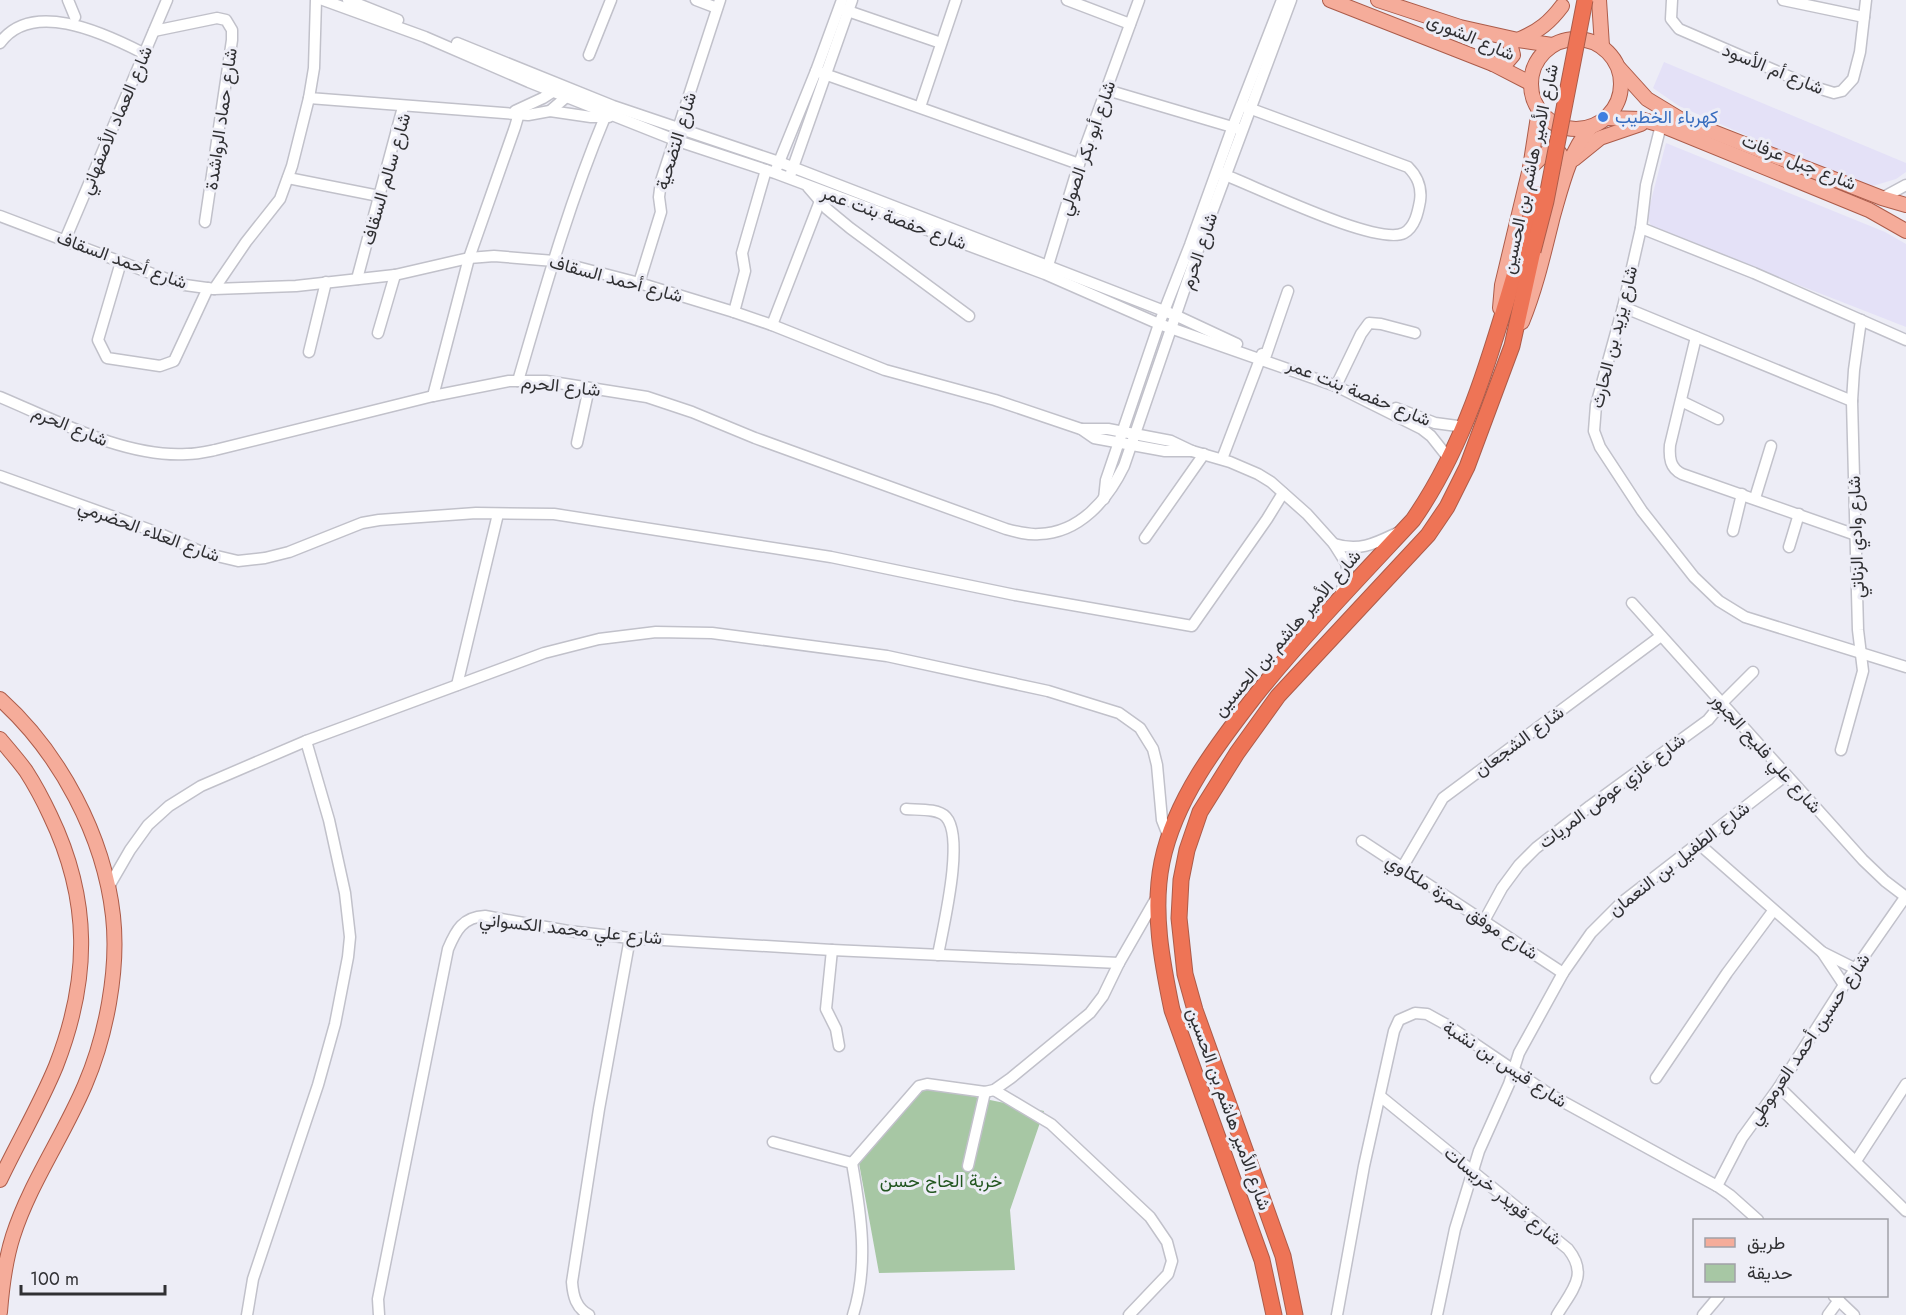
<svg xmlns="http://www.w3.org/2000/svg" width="1906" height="1315" font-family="Jost,Vazirmatn,sans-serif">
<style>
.commercial{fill:#e4e1f7}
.green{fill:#a7c7a4}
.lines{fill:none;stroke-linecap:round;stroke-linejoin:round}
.minor-casing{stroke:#c1c1ca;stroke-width:13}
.major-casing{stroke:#ac5c4a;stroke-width:16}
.highway-casing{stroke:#ac5c4a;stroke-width:17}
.minor{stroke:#fff;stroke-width:10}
.major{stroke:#f5ac9a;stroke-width:14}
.highway{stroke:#ee7456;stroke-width:15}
.highway-bridge-casing{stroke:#ac5c4a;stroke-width:17;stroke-linecap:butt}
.highway-bridge{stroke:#ee7456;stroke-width:15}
.shop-dot{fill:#3f7fe0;stroke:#ededf6;stroke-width:2}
.labels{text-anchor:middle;stroke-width:6;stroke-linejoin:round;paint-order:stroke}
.street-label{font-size:18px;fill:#303033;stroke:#ededf6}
.shop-label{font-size:18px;fill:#366cbe;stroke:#ededf6;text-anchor:start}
.park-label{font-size:18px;fill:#225620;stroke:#ededf6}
</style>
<rect width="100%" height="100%" fill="#ededf6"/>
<g class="commercial">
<path d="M 1664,62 L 1906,163 L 1906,172 L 1896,179 L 1866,188 L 1679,106 L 1653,88 Z"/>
<path d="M 1666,143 L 1885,232 L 1906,244 L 1906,327 L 1652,228 L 1647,216 Z"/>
</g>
<path class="green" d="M 922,1086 L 1044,1111 L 1010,1210 L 1015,1270 L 879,1273 L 859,1163 Z"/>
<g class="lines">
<defs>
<g id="minor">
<path d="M 68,0 L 75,17"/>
<path d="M 316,0 L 314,68 L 309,98 L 528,115 L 550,111 L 572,92"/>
<path d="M 323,0 L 425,37 L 529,82 L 675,140 L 775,173 L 1045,274 L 1159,324 L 1336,386 L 1422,429 L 1431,436 L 1450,460"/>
<path d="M 348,0 L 398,20"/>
<path d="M 696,0 L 717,8"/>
<path d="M 1067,0 L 1130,24"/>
<path d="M 1672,0 L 1671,19 L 1679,29 L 1811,86 L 1834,93 L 1842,91 L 1853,79 L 1860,52 L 1866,0"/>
<path d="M 1783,0 L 1864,17"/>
<path d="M 842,9 L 941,43"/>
<path d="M 154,31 L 217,18 L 226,20 L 232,30 L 232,40 L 205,222"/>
<path d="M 0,43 C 31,0 100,31 143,53"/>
<path d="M 457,43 L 613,106 L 779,162 L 1177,316 L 1237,344"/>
<path d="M 589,55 L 611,0"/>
<path d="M 816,71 L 1079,164"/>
<path d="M 1107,90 L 1239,129"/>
<path d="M 920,107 L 956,0"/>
<path d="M 515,111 L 543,98 L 557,89"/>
<path d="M 550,111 L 591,117 L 609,117"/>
<path d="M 1661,125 L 1646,185 L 1641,228 L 1623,307 L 1596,405 L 1594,431 L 1600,447 L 1642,511 L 1694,577 L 1719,601 L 1745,617 L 1906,667"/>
<path d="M 777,167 L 816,71 L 842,0"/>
<path d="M 791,173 L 852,0"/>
<path d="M 1220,173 C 1251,184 1377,247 1404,233 C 1415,227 1418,212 1420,201 C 1422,187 1418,177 1408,167 L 1246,107"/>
<path d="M 288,178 L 379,196"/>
<path d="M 808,187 L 827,209 L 850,228 L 969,316"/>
<path d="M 1882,198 L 1906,185"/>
<path d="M 0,216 L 158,276 L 185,285 L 214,289 L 296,286 L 395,275 L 469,258 L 494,256 L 554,261 L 639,283 L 734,312 L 772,325 L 885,370 L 995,400 L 1081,429 L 1094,438 L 1165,451 L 1192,451"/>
<path d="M 1641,228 L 1754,273 L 1906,340"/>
<path d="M 65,240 L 167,0"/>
<path d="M 121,262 L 98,340 L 107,358 L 160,366 L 174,361 L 208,288"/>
<path d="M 1046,272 L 1079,164 L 1139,0"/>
<path d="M 357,279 L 403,107"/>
<path d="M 639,283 L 661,212 L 659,197 L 661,181 L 720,0"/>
<path d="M 214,289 L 246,242 L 280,199 L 292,166 L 309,98"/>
<path d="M 1623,307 L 1852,401"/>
<path d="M 734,312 L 745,271 L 742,253 L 766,170"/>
<path d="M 772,325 L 820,201"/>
<path d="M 378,333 L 395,275"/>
<path d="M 1696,337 L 1670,445 C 1669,458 1670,468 1682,474 L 1856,535"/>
<path d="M 309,352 L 326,282"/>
<path d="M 1266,355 L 1288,291"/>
<path d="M 518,381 C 544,292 569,203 605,117"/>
<path d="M 1336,386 L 1361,334 L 1369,323 L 1381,324 L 1415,333"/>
<path d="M 433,396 L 469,258 L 515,127 L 520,110"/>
<path d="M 0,397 C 55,420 126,458 187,454 C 196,454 205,452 215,450 L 433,396 L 509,381 L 546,381 L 647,397 L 692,412 L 755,438 L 1006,529 C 1017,532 1028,535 1039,534 C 1080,533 1108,499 1124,466 L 1199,247 L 1291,0"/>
<path d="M 1681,401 L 1718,419"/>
<path d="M 1396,408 L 1435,423 L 1465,427"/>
<path d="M 1081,429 L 1108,429 L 1171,441 L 1192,451 L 1230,462 L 1258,474 L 1271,482 L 1307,514 L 1334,544 L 1346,563 L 1348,572 L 1341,592"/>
<path d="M 577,443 L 589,388"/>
<path d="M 1222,459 L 1262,354"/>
<path d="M 0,476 L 156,532 L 204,553 L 238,561 L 265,558 L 289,552 L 362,523 L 379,520 L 476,513 L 554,514 L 831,557 L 1015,595 L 1192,626 L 1267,519 L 1283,493"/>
<path d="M 1755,498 L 1771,446"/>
<path d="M 1104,499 L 1106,480 L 1159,324 L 1190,245 L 1233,126 L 1282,0"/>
<path d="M 1733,531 L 1742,494"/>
<path d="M 1145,538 L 1204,454"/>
<path d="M 1334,544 C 1360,552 1376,543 1399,532"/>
<path d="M 1789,547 L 1799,514"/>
<path d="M 1632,603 L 1863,860 L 1885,881 L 1906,897"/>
<path d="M 457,685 L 498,514"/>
<path d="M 1841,750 L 1863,671 L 1858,630 L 1852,401 L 1854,370 L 1861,320"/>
<path d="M 906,809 C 917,810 938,808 946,817 C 965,838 943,927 938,955"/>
<path d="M 1362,841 L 1563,973"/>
<path d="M 1699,844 L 1822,952 L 1856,969"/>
<path d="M 1402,868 L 1443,798 L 1661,636"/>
<path d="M 108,888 L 130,850 L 148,825 L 169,806 L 201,786 L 306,741 L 544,653 L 599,639 L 656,632 L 712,633 L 887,656 L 1048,691 L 1119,713 L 1140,728 L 1153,749 L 1157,765 L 1162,820 L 1169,838"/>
<path d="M 1484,921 L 1502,888 L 1519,865 L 1536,848 L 1590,806 L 1708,720 L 1722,703 L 1753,672"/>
<path d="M 832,950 L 826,1009 L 836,1029 L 839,1046"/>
<path d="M 1822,952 L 1844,985"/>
<path d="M 1656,1078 L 1727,973 L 1773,911"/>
<path d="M 1779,1087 L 1906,1211"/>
<path d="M 994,1090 L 1051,1124 L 1150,1217 L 1167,1242 L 1172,1261 L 1168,1274 L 1129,1315"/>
<path d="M 1380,1096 L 1568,1249 C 1589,1275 1572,1290 1557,1315"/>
<path d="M 773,1142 L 852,1163 C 861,1214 869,1265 853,1315"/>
<path d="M 1856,1161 L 1906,1084"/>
<path d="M 852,1163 L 919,1086 L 927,1084 L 985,1092 L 994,1090 L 1011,1078 L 1090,1013 L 1103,996 L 1119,963 L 1158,895"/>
<path d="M 968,1166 L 985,1092"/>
<path d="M 1717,1186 L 1742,1138 L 1779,1087 L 1844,985 L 1906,896"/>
<path d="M 1834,1296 L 1854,1315"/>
<path d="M 247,1315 L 253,1279 L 318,1085 L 335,1024 L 348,957 L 350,937 L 345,893 L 329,820 L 306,741"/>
<path d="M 379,1315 L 378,1299 L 448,949 C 456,930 463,917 485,916 L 568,931 L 630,938 L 832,950 L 1119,963"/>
<path d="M 589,1315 C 576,1308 573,1296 572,1282 L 599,1109 L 630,938"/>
<path d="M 1337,1315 L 1364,1166 L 1394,1031 L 1399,1020 L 1415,1013 L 1427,1014 L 1447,1025 L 1549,1094 L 1717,1186 L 1730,1195 L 1758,1220"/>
<path d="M 1437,1315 L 1455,1229 L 1479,1151 L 1509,1084 L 1519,1053 L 1563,973 L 1591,933 L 1621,903 L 1785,776"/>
<path d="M 1703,1315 L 1719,1296"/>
<path d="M 1828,1315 L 1839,1300"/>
</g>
<g id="major">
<path d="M 1330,0 L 1493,64 L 1530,83"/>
<path d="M 1378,0 L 1460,27 L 1518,40 L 1552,45"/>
<path d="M 1599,0 L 1602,46"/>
<circle cx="1576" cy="84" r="45"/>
<path d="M 1520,39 C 1539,31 1550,22 1562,6"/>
<path d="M 1493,64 L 1507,62 L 1513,55 L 1510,43 L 1502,37"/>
<path d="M 1619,68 L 1647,99 L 1680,119 L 1882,198 L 1906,205"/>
<path d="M 1607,118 L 1640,119 L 1661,125 L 1869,210 L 1906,231"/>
<path d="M 1574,159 L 1600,138 L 1641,124"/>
<path d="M 1530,168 L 1548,151 L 1558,151 L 1563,158"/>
<path d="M 1500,308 L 1502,285 L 1530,168 L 1539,110"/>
<path d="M 1522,322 C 1536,288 1544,252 1553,216 C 1562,185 1569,153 1590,128"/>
<path d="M 0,699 C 60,753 104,836 113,916 C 119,970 106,1036 85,1085 C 63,1137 30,1183 13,1236 C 5,1261 2,1286 0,1312"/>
<path d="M 0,739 C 9,750 18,760 26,771 C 35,785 43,800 50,815 C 91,900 90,979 56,1066 C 40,1105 18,1142 0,1180"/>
</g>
<g id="highway">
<path d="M 1274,1315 L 1262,1260 L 1172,1010 C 1162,962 1152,911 1162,862 C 1175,799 1217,745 1255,696 C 1304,635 1359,578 1413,520 C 1470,438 1494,343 1522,249"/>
<path d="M 1295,1315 L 1283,1256 L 1195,1010 L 1185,974 L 1179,918 L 1181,880 L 1187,850 L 1200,812 L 1237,753 L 1278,696 L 1428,535 L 1447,507 L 1467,467 L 1512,346 L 1533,251"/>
</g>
</defs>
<use href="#minor" class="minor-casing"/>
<use href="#major" class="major-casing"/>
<use href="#highway" class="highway-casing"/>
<use href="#minor" class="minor"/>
<use href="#major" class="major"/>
<use href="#highway" class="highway"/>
<defs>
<g id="highway-bridge">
<path d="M 1522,249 L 1537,194"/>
<path d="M 1533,251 L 1546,201 L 1585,0"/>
</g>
</defs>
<use href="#highway-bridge" class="highway-bridge-casing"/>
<use href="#highway-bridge" class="highway-bridge"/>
</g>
<circle class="shop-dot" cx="1603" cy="117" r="6"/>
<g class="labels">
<g class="street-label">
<text transform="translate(1471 37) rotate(23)" y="6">شارع الشورى</text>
<text transform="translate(1773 69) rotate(22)" y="6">شارع أم الأسود</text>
<text transform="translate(221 119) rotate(-82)" y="6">شارع حماد الرواشدة</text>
<text transform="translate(116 120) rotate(-67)" y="6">شارع العماد الأصفهاني</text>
<text transform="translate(676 141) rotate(-73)" y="6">شارع التضحية</text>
<text transform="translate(1087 148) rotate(-71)" y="6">شارع أبو بكر الصولي</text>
<text transform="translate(1799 162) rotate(22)" y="6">شارع جبل عرفات</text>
<text transform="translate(1530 169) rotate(-78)" y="6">شارع الأمير هاشم بن الحسين</text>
<text transform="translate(386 179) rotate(-74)" y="6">شارع سالم السقاف</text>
<text transform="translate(894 218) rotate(20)" y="6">شارع حفصة بنت عمر</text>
<text transform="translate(1199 251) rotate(-71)" y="6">شارع الحرم</text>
<text transform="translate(122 260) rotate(20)" y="6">شارع أحمد السقاف</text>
<text transform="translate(616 279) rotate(15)" y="6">شارع أحمد السقاف</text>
<text transform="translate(1614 337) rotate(-76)" y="6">شارع يزيد بن الحارث</text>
<text transform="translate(561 386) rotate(6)" y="6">شارع الحرم</text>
<text transform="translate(1359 392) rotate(22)" y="6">شارع حفصة بنت عمر</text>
<text transform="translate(70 426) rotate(22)" y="6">شارع الحرم</text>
<text transform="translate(149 531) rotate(20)" y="6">شارع العلاء الحضرمي</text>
<text transform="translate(1856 537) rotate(-92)" y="6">شارع وادي الزناتي</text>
<text transform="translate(1287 633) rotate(-49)" y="6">شارع الأمير هاشم بن الحسين</text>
<text transform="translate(1519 741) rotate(-36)" y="6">شارع الشجعان</text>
<text transform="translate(1766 753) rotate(48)" y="6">شارع علي فليح الجبور</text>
<text transform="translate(1612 791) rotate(-37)" y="6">شارع غازي عوض المريات</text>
<text transform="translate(1679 859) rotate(-38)" y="6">شارع الطفيل بن النعمان</text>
<text transform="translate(1462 907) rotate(33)" y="6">شارع موفق حمزة ملكاوي</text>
<text transform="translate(571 929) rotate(6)" y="6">شارع علي محمد الكسواني</text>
<text transform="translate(1809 1039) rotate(-56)" y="6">شارع حسين أحمد العرموطي</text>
<text transform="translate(1505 1064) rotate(33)" y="6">شارع قيس بن نشبة</text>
<text transform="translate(1229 1109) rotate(70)" y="6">شارع الأمير هاشم بن الحسين</text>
<text transform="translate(1503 1196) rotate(39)" y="6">شارع قويدر خريسات</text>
</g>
<g class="shop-label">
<text x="1615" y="123">كهرباء الخطيب</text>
</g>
<g class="park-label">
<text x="941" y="1187">خربة الحاج حسن</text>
</g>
</g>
<rect x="1693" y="1219" width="195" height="78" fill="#ededf6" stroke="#a1a1a8" stroke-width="1.5"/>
<rect x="1705" y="1238" width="30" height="9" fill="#f5ac9a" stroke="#a1a1a8" stroke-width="1.5"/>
<text x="1747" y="1249" font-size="18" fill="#303033">طريق</text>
<rect x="1705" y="1264" width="30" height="18" fill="#a7c7a4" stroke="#a1a1a8" stroke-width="1.5"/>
<text x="1747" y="1279" font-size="18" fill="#303033">حديقة</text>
<path d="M21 1285v9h144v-9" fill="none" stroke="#303033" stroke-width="3"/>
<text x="30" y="1285" font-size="18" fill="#303033" stroke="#ededf6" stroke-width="4.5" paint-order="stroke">100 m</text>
</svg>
